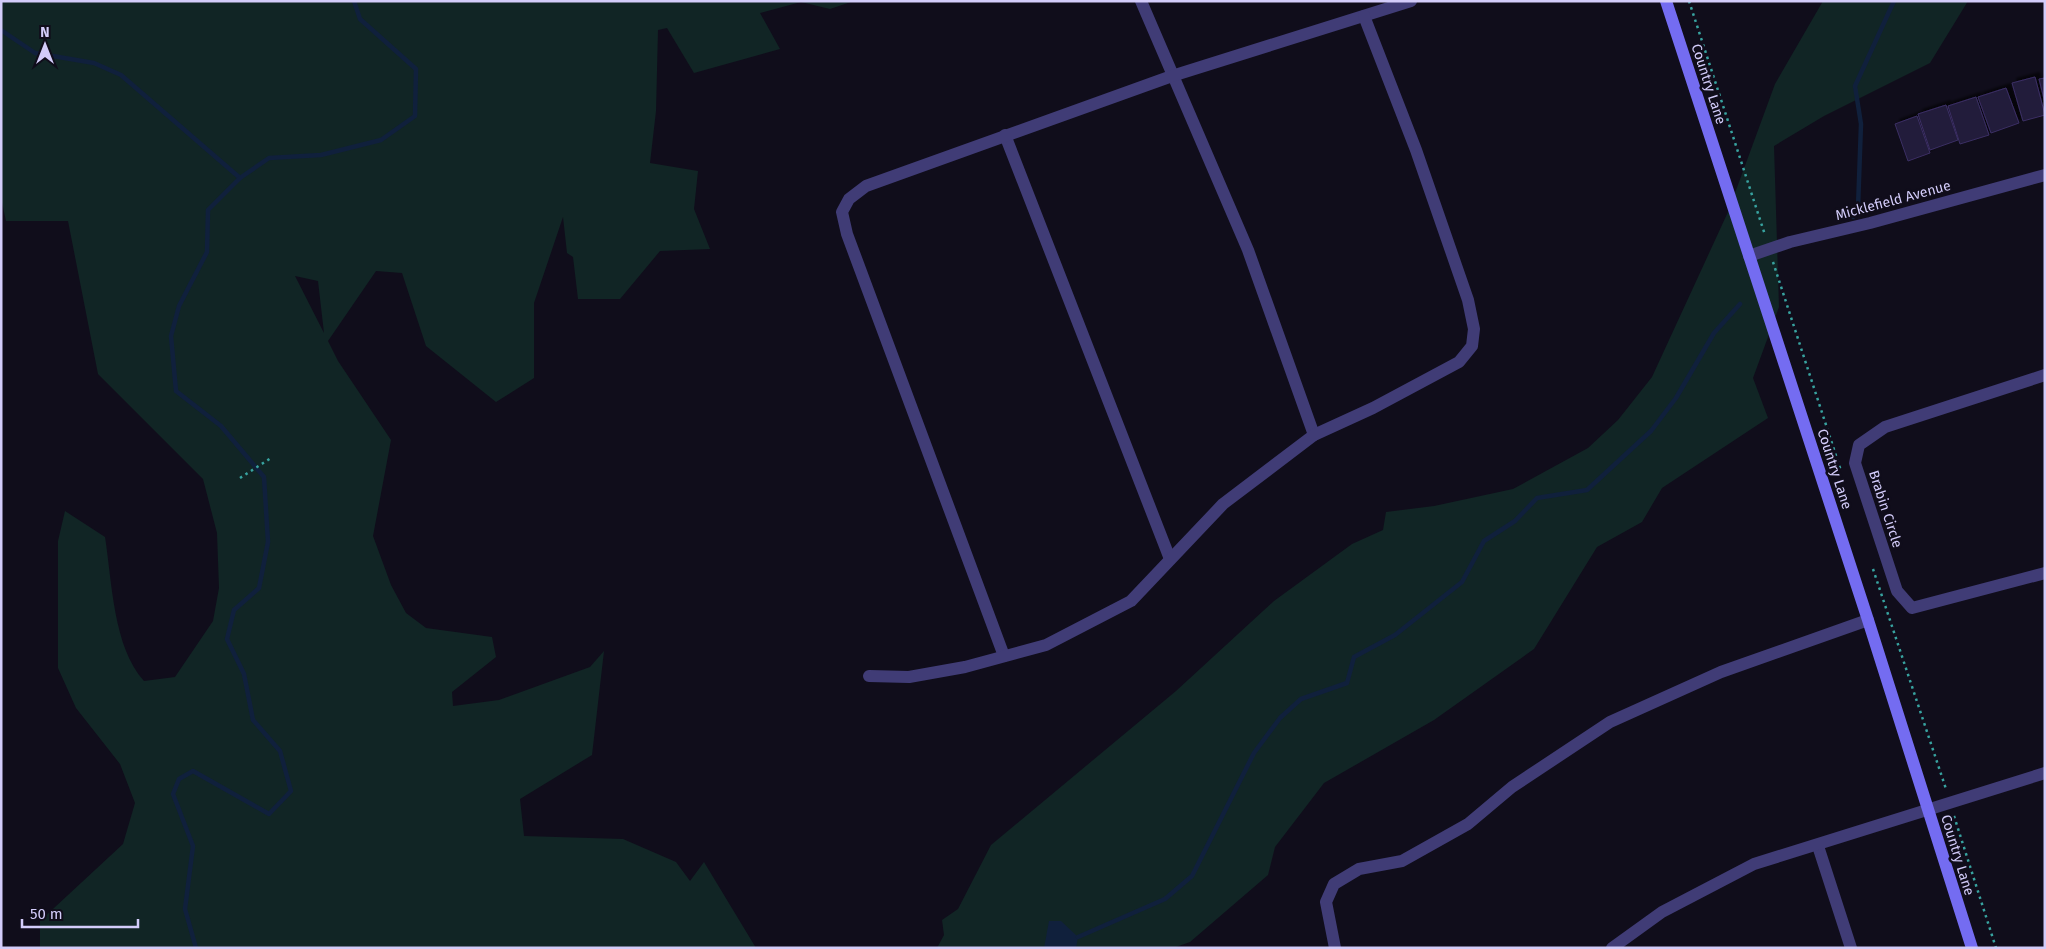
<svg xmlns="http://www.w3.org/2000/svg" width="2046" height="949" font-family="'Fira Sans',sans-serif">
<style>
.green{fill:#112525;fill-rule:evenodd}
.water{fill:#10203c}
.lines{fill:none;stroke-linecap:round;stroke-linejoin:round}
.stream{stroke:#10203c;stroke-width:4.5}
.building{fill:#221b3a;stroke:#3b2f64;filter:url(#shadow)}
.path{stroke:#38a3a0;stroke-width:2.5;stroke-dasharray:2.5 4;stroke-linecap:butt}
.street{stroke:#403c76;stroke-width:12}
.secondary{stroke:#746cf1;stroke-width:12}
.labels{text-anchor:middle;stroke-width:5;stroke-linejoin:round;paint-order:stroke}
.street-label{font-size:14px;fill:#d3ccfa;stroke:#100d1b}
</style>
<defs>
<filter id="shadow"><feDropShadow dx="4.5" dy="-4.5" stdDeviation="1" flood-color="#0009"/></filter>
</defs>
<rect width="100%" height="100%" fill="#100d1b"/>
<g class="green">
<path d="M 1,1 L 854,1 L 830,9 L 801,2 L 760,13 L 780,49 L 694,73 L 667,28 L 658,30 L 656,111 L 650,163 L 698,171 L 694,209 L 710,249 L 660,251 L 620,299 L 578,299 L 573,257 L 567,253 L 563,217 L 534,303 L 534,378 L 496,402 L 426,346 L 402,273 L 376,271 L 328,341 L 338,361 L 391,440 L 373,536 L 391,585 L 406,613 L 426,628 L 492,637 L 496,657 L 452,692 L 453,706 L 499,700 L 590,667 L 604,651 L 592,755 L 520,799 L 524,836 L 623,839 L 676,862 L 690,881 L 704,862 L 756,948 L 40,948 L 40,921 L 123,844 L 135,803 L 120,764 L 76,708 L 58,668 L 58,541 L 65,511 L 105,537 C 112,581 113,647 144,681 L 175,677 L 213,621 L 219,588 L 217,533 L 203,479 L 98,374 L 68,221 L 6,221 L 1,198 ZM 295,276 L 318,281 L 324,333 Z"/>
<path d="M 1823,1 L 1968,1 L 1930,63 L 1824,116 L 1774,146 L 1779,307 L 1753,378 L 1768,418 L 1662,488 L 1642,522 L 1597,547 L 1534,649 L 1434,720 L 1324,783 L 1275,847 L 1268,875 L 1190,942 L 1173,948 L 937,948 L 944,935 L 942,920 L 958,909 L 991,845 L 1176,691 L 1274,601 L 1352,544 L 1383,530 L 1386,512 L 1434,506 L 1513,489 L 1588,448 L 1618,420 L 1652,377 L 1728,212 L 1775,84 Z"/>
</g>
<path class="water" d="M 1049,921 L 1061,921 L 1078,937 L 1076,948 L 1044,948 Z"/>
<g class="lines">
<g class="stream">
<path d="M 1,30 L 35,53 L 94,63 L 121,75 L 240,178"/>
<path d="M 1853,217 L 1858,208 L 1861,124 L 1855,86 L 1894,1"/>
<path d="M 1078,937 L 1165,899 L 1192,876 L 1254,753 L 1280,718 L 1301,699 L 1347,683 L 1354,657 L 1395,635 L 1462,582 L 1484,541 L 1515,521 L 1537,498 L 1587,490 L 1651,431 L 1676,398 L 1714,333 L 1740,304"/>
<path d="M 196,948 L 185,909 L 193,846 L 173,794 L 179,779 L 193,771 L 269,814 L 291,791 L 280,751 L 253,720 L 244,674 L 227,639 L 234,610 L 259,588 L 268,542 L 264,477 L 221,426 L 176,391 L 171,336 L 179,306 L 207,252 L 208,210 L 240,178 L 269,158 L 321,155 L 381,140 L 415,116 L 416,69 L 360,19 L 354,1"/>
</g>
</g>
<g class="building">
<path d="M 2035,77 L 2045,115 L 2023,121 L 2012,83 Z"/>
<path d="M 2045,78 L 2045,103 L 2039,79 Z"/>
<path d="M 2006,88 L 2019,123 L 1991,133 L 1978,97 Z"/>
<path d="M 1976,97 L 1989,135 L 1960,144 L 1948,106 Z"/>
<path d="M 1946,105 L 1958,140 L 1930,150 L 1918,114 Z"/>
<path d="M 1917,116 L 1930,153 L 1908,161 L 1895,124 Z"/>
</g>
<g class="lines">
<g class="path">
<path d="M 1689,1 L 1765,235"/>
<path d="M 1773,262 L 1841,471"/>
<path d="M 240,478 L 271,458"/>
<path d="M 1873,569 L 1946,789"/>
<path d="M 1954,816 L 1996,948"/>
</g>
<g class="street">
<path d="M 1141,1 L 1248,250 L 1314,435"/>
<path d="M 1005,135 L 1170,559"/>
<path d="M 1749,256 L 1790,242 L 1870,223 L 2045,175"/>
<path d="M 2045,375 L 1885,427 L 1859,445 L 1855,463 L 1897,591 L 1912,608 L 2045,573"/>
<path d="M 1004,656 L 847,234 L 842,212 L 849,199 L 866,186 L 1172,76 L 1411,1"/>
<path d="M 869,676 L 909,677 L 965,667 L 1046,645 L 1131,601 L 1223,504 L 1314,435 L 1373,408 L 1459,362 L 1472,346 L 1474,329 L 1468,300 L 1416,150 L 1364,16"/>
<path d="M 1818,846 L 1851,948"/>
<path d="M 1335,948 L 1326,902 L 1334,884 L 1359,869 L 1402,861 L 1468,824 L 1512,787 L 1610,722 L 1721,672 L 1868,620"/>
<path d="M 1612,948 L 1662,912 L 1754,864 L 2045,773"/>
</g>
<path class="secondary" d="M 1666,1 L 1868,620 L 1972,948"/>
</g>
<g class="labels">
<g class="street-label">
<text transform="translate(1709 84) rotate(72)" y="5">Country Lane</text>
<text transform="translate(1893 200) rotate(-15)" y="5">Micklefield Avenue</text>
<text transform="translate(1835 469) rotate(72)" y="5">Country Lane</text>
<text transform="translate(1886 509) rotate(72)" y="5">Brabin Circle</text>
<text transform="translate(1958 855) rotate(73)" y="5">Country Lane</text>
</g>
</g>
<rect width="2046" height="949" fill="none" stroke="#d3ccfa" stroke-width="5"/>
<g transform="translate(45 45)" stroke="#100d1b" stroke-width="4" paint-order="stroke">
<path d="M0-4L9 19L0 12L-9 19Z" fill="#d3ccfa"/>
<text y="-8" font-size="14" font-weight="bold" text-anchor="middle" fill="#d3ccfa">N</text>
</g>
<path d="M22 919v8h116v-8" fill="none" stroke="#d3ccfa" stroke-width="2.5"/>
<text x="30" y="919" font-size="15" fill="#d3ccfa" stroke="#100d1b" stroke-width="4" paint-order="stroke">50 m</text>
</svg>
